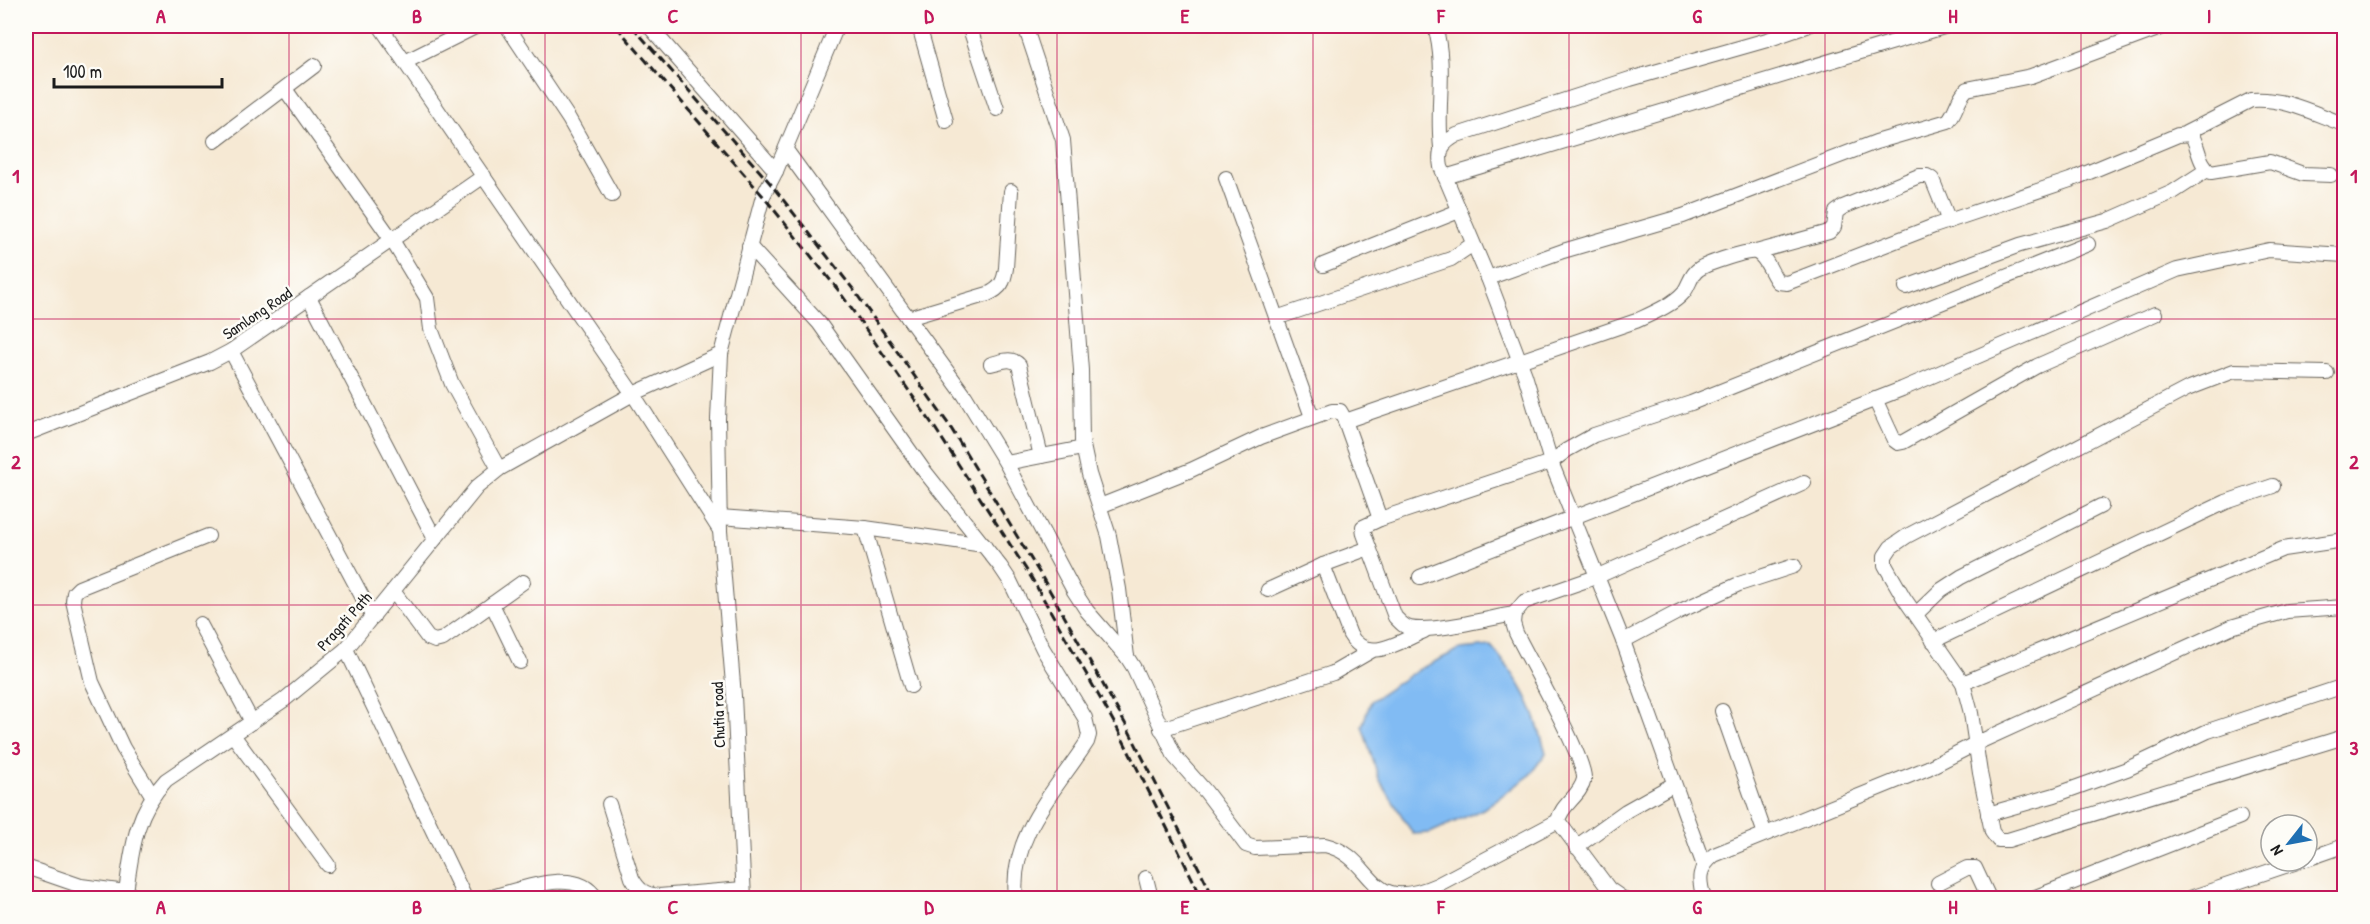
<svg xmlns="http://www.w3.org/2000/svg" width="2370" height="924" font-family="'Patrick Hand',sans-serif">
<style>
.water{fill:#81bbf3;stroke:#4e6c88;stroke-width:1.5}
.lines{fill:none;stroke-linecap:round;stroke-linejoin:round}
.minor-casing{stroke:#68645c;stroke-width:16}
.minor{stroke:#fff;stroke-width:14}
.rail{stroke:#1c1c1c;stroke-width:3;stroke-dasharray:9 4.5;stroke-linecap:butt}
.grid{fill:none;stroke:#c2185b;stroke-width:1.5;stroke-opacity:0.55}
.labels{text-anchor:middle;stroke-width:5;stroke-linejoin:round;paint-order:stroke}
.street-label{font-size:16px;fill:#1c1c1c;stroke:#fdfcf7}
.neatline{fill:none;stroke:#c2185b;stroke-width:2}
.grid-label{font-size:20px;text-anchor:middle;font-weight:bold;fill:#c2185b}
</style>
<rect width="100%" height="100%" fill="#fdfcf7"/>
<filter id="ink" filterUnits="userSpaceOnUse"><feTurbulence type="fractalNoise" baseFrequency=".0167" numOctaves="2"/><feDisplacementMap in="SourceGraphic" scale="12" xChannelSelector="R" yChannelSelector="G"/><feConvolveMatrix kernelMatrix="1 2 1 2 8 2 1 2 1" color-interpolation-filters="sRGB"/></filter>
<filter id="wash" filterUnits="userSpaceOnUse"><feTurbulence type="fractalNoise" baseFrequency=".008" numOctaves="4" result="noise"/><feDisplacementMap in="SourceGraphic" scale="24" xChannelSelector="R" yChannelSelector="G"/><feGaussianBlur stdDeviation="1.35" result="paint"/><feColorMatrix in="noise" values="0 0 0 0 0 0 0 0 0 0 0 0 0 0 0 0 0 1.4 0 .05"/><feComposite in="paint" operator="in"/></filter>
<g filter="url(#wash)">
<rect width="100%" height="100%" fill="#f6e9d4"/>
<path class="water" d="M 1491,646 C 1523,683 1533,705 1546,753 L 1529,776 L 1483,809 L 1430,833 L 1413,834 L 1379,779 L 1362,726 L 1371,701 L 1416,671 L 1460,649 Z"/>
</g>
<g filter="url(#ink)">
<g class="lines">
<defs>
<g id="minor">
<path d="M 380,26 L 633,394 L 719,529"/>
<path d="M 507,26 L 569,119 L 612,195"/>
<path d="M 649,26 L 776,171"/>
<path d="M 919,26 L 946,121"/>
<path d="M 969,26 L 997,109"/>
<path d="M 1025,26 L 1063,140 L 1081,370 L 1082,441 L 1089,474 L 1109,536 L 1119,589 L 1127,657"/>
<path d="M 1435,26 C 1447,69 1436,104 1441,147"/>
<path d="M 405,62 L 477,26"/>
<path d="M 285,89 L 392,240 L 427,298 L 431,329 L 452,384 L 499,469"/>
<path d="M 2186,133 L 2251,100 C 2283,97 2313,113 2343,124"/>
<path d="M 215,141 L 314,66"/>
<path d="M 786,150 L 965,396 L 1006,463 L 1074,591 L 1087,611 L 1127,657 L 1134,668 L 1175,757 L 1206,792 L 1246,845 L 1255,848 L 1325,845 C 1377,857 1364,917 1437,885 L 1558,821"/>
<path d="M 1445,177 L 1947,26"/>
<path d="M 1226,178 L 1312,417"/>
<path d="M 749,246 L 819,323 L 922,468 L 1000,566 L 1010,581 L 1043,649 L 1085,718 L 1089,735 L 1087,742 C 1056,790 1009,836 1016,898"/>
<path d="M 1756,252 L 1829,232 L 1834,227 L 1836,212 L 1843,207 L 1919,176 L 1927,176 L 1932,179 L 1949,221"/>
<path d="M 1323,265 L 1459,211"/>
<path d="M 1488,278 L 1563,251 L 1683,216 L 1876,142 L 1948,121 C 1957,111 1957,98 1967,89 L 2031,76 L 2166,26"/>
<path d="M 1906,287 L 2020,245 L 2107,221 L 2173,192 L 2207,170"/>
<path d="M 309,297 L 435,539"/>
<path d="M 908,318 L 988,294 C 1001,288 1004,282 1006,268 L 1011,191"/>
<path d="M 1276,318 L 1451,259 L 1473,244"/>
<path d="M 231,351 L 373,617"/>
<path d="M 991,364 C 1001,362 1011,356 1019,365 L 1041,456"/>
<path d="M 2327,373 L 2234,371 L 2187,389 L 1907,536 L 1891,547 L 1885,556 L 1885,565 L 1904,598 L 1963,683 L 1971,713 L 1980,773 L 1992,832 L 1998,840 L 2008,840 L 2344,737"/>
<path d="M 1875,399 L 1894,440 L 1898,443 L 1903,442 L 2037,366 L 2155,314"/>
<path d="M 1345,421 L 1636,321 C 1651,314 1673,305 1684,292 C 1690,284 1690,275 1699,269 C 1706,264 1750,249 1756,252 C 1767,257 1771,274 1778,282 L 1787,283 L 1934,226 L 2070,180 L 2178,135 L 2191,134 C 2199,146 2198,164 2211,172 L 2270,162 L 2303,174 L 2331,175"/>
<path d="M 26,434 L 210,362 L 231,351 L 484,176"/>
<path d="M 1006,463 L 1083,448"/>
<path d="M 1100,506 L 1191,470 L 1261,437 L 1332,411 L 1340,411 L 1344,418 L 1380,519"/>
<path d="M 720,517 L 865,528 L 984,545"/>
<path d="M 865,528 L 911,686"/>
<path d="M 1323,565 L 1350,635 C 1368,665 1400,641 1424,631"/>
<path d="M 1420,577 L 1902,389 L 2177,270 L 2269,250 L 2344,255"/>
<path d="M 1268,590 L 1323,565 L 1369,548"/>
<path d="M 393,591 L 428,638 L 435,641 L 443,639 L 523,582"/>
<path d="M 492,604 L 520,662"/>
<path d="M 1514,614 C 1490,618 1432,633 1410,628 C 1404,627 1400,622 1395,617 L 1364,534 L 1363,527 L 1380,519 L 1551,462 L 1567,450 L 1594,435 L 1691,403 L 2088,244"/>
<path d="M 1916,614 L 1941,590 L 1961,577 L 2101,506"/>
<path d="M 200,624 L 252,722"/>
<path d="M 1623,641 L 1678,612 L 1739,584 L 1794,566"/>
<path d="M 1933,641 L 2226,502 L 2273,486"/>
<path d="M 346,649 L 465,898"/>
<path d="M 1963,683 L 2283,549 L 2344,540"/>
<path d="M 1722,711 L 1765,834"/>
<path d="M 1161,729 L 1333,673 L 1371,651"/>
<path d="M 233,735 L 328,865"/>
<path d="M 152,795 L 123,748 L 92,682 L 73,601 L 74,593 L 79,588 L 208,536"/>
<path d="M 609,804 L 632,878 C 639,891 645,894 659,896 L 743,889"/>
<path d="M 1988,814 L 2055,795 L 2127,769 L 2208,731 L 2344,686"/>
<path d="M 1576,847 L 1626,811 L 1674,784"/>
<path d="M 2307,859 L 2344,846"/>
<path d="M 1703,863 L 1623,641 L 1551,462 L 1525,375 L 1488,278 L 1441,167 C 1438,150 1442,143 1457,135 L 1630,79 L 1767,40 L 1807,26"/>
<path d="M 26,867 L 81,886 L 126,892"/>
<path d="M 1146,878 L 1151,898"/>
<path d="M 1938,883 L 1967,868 L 1975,868 L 1989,898"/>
<path d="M 128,898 L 126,892 C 132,849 135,813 166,780 L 284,700 L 346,649 L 477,487 L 499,469 L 633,394 L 721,354"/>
<path d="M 488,898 C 518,891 576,865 596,898"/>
<path d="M 744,898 L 734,696 L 720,531 L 718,419 L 721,354 L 763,196 L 776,171 L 837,26"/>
<path d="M 1622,898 L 1609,889 L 1558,821 C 1561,804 1581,796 1584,779 C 1586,759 1528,658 1516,633 L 1513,623 L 1514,614 L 1524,602 L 1596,577 L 1804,483"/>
<path d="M 1704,898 C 1698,879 1698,868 1714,855 L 1928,768 L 1977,743 L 2231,627 L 2287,611 L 2344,607"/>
<path d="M 2033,898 L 2240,817"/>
<path d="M 2190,898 L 2300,861"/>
</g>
</defs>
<use href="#minor" class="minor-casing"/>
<use href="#minor" class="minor"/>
<g class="rail">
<path d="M 616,26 L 763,196 L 839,291 L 935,428 L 1031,577 L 1116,726 L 1202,898"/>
<path d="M 632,26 L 770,183 L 853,289 L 949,425 L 1042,577 L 1126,725 L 1214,898"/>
</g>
</g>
</g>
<path class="grid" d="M 289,26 L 289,898M 545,26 L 545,898M 801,26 L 801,898M 1057,26 L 1057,898M 1313,26 L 1313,898M 1569,26 L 1569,898M 1825,26 L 1825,898M 2081,26 L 2081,898M 26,319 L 2344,319M 26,605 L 2344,605"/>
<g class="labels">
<g class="street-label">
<text transform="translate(257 313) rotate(-34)" y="6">Samlong Road</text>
<text transform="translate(344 621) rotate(-48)" y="6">Pragati Path</text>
<text transform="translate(718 715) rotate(-92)" y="6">Chutia road</text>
</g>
</g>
<rect width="2370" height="924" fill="none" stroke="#fdfcf7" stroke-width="66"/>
<g transform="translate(2289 843) rotate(239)"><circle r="28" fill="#fdfcf7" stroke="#a3a29f" stroke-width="1.5"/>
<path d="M0-4.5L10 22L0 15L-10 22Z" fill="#1f6fb2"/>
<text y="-9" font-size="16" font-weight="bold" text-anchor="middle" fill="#1c1c1c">N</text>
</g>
<path d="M54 78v9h168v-9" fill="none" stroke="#1c1c1c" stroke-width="3"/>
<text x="63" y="78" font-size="18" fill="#1c1c1c" stroke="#fdfcf7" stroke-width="4.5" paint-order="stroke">100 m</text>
<rect x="33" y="33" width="2304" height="858" class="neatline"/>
<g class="grid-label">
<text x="161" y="23">A</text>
<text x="417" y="23">B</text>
<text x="673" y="23">C</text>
<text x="929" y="23">D</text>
<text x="1185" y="23">E</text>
<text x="1441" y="23">F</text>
<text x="1697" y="23">G</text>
<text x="1953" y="23">H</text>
<text x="2209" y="23">I</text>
<text x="16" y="183">1</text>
<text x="2354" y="183">1</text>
<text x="16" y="469">2</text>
<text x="2354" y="469">2</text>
<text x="16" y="755">3</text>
<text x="2354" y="755">3</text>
<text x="161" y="914">A</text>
<text x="417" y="914">B</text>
<text x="673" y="914">C</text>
<text x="929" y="914">D</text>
<text x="1185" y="914">E</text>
<text x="1441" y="914">F</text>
<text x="1697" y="914">G</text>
<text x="1953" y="914">H</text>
<text x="2209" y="914">I</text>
</g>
</svg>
